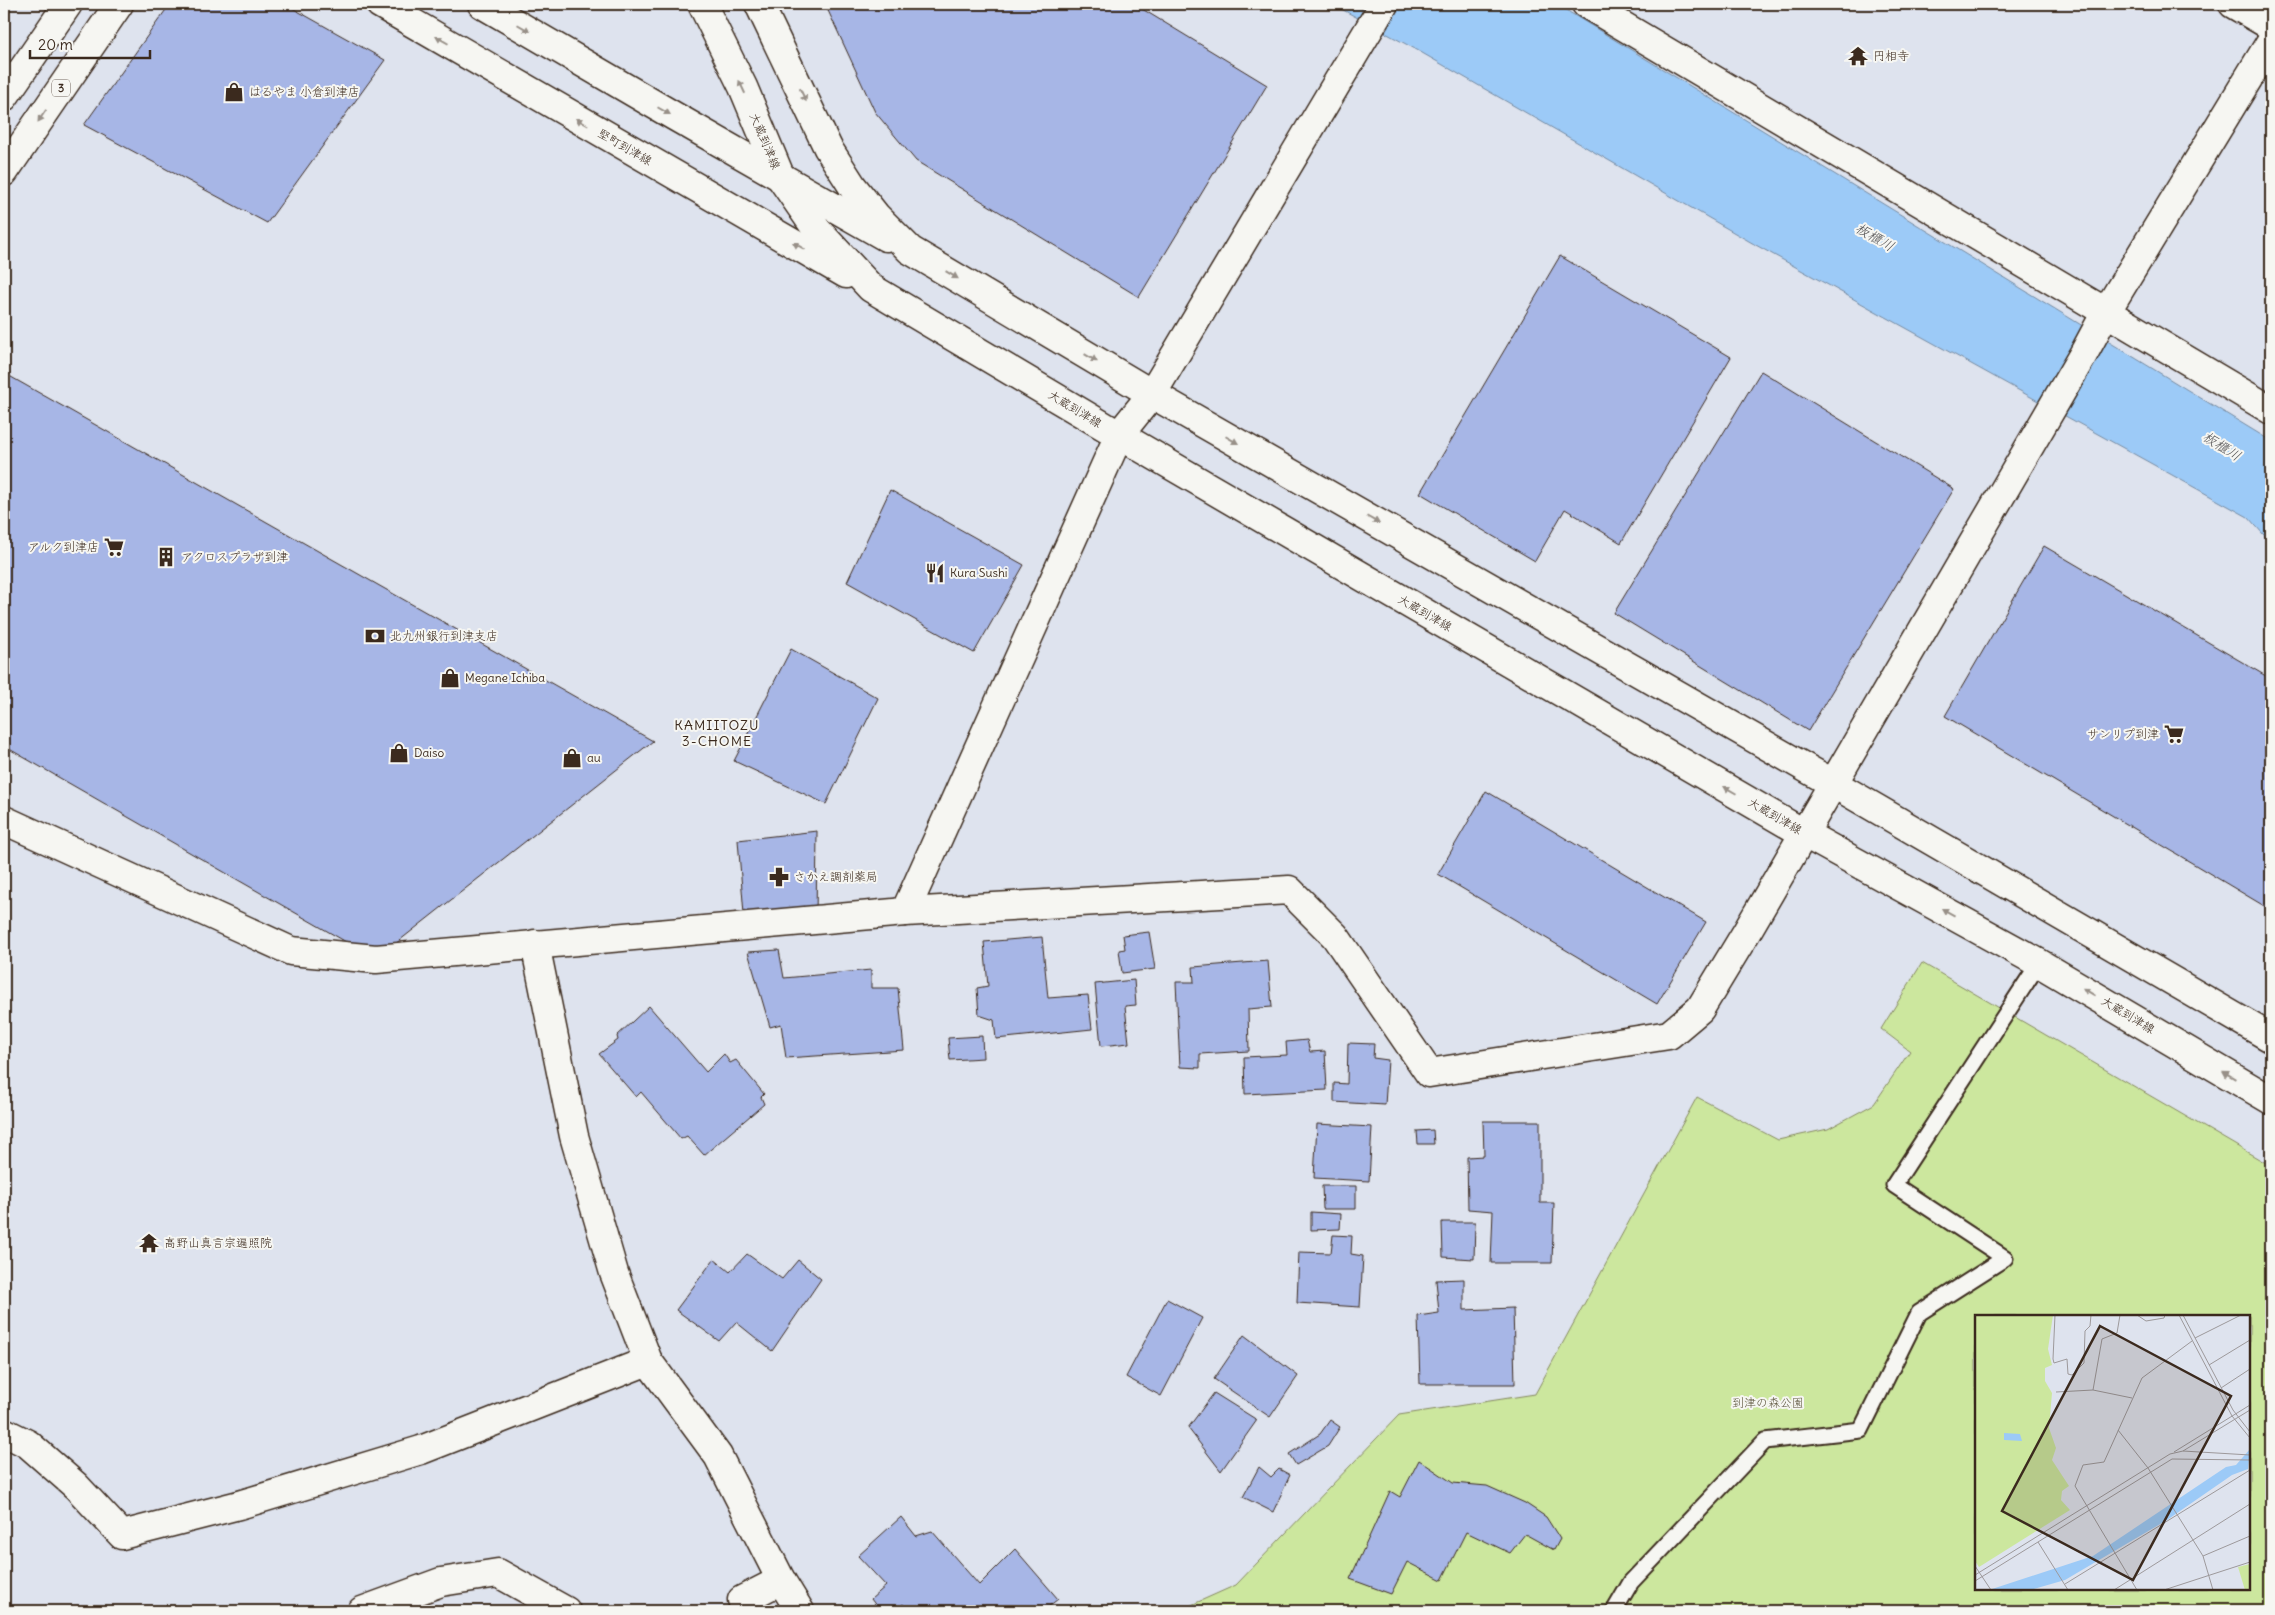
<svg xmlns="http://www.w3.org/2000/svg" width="2275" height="1615" font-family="Delius,'Klee One',sans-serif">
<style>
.green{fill:#cce79e;stroke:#84885e;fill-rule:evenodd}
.water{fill:#9ccaf7;stroke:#758aa0}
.building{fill:#a7b6e6;stroke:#3b2a1e}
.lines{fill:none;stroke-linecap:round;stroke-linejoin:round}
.service-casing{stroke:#3b2a1e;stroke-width:19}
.minor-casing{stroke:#3b2a1e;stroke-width:31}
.secondary-casing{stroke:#3b2a1e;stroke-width:31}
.trunk-casing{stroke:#3b2a1e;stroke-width:31}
.service{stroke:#f6f6f2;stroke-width:15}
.minor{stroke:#f6f6f2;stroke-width:28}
.secondary{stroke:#f6f6f2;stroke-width:28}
.trunk{stroke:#f6f6f2;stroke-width:28}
.oneway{fill:#989088}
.labels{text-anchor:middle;stroke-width:4;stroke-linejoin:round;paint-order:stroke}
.shield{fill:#f6f6f2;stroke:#73675e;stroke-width:1}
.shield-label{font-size:11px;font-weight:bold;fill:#3b2a1e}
.poi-label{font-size:12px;fill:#3b2a1e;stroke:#f6f6f2;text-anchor:start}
.street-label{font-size:12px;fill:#3b2a1e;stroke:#f6f6f2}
.park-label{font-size:12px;fill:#585038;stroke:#f6f6f2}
.water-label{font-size:14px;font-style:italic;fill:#535254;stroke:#f6f6f2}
.neighbourhood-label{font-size:14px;letter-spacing:1px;fill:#3b2a1e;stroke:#f6f6f2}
.inset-road{fill:none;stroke:#9d999b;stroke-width:1}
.view{fill:#3b2a1e;fill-opacity:0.15;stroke:#3b2a1e;stroke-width:2.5}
.inset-edge{fill:none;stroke:#3b2a1e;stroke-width:2.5}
</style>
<rect width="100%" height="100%" fill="#dee3ee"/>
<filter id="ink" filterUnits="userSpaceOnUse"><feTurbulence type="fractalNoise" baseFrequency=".02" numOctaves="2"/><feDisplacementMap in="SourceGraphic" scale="10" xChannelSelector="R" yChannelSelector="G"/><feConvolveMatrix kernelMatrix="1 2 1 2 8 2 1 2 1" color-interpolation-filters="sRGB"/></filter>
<g filter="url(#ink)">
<path class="green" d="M 1922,963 L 2271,1166 L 2271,1611 L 1178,1611 L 1236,1585 L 1399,1415 L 1535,1394 L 1697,1097 L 1778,1140 L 1828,1129 L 1874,1104 L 1910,1051 L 1881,1029 ZM 1976,1316 L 2249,1316 L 2249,1589 L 1976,1589 Z"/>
<path class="water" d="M 1332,4 L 1556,4 L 2271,441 L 2271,543 L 2248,517 L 1754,244 L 1417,50 Z"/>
<g class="building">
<path d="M 170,4 L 285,4 L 385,60 L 267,223 L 84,125 Z"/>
<path d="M 825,4 L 1134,4 L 1267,85 L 1139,297 L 916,161 L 875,112 Z"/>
<path d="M 1560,256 L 1731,357 L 1621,543 L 1565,509 L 1535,561 L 1420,493 Z"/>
<path d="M 1761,371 L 1954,489 L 1808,731 L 1614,613 Z"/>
<path d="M 4,373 L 653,741 L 376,959 L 4,746 Z"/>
<path d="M 890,490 L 1024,565 L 974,653 L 847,582 Z"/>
<path d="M 2044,546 L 2271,679 L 2271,910 L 1945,716 Z"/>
<path d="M 791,649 L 878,698 L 826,804 L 734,761 Z"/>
<path d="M 1486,791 L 1706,922 L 1657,1004 L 1438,874 Z"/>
<path d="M 817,831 L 816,920 L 744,914 L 738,840 Z"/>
<path d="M 1149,932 L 1155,969 L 1122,973 L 1119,950 L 1125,949 L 1123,935 Z"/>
<path d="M 1042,937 L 1048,998 L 1088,995 L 1092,1029 L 996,1039 L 994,1020 L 979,1015 L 977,988 L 988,986 L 984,942 Z"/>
<path d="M 779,950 L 784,978 L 871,970 L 871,988 L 898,988 L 904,1050 L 786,1058 L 781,1024 L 770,1027 L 748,952 Z"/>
<path d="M 1268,961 L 1272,1007 L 1248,1009 L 1249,1051 L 1200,1054 L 1200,1068 L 1180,1067 L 1176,982 L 1194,982 L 1193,967 Z"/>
<path d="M 1134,980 L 1136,1005 L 1125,1006 L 1129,1043 L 1101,1046 L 1095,984 Z"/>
<path d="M 649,1006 L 706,1072 L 724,1054 L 730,1063 L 736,1060 L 764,1094 L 761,1097 L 764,1104 L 704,1155 L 687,1136 L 681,1139 L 641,1092 L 636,1097 L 599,1054 L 618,1040 L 617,1036 Z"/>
<path d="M 982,1036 L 983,1058 L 950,1060 L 948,1038 Z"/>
<path d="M 1307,1040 L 1310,1052 L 1325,1051 L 1327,1090 L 1245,1094 L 1244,1057 L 1287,1055 L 1286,1042 Z"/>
<path d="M 1348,1043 L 1374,1044 L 1373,1058 L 1388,1060 L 1385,1105 L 1334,1102 L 1334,1083 L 1347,1084 Z"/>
<path d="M 1483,1121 L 1540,1121 L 1540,1203 L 1554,1203 L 1552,1263 L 1491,1263 L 1493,1211 L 1468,1209 L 1467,1157 L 1484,1156 Z"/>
<path d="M 1317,1124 L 1372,1127 L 1369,1181 L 1314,1178 Z"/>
<path d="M 1433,1130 L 1434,1144 L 1418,1144 L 1417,1131 Z"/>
<path d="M 1322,1186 L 1356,1186 L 1356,1209 L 1323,1209 Z"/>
<path d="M 1311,1212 L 1341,1214 L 1340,1229 L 1311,1230 Z"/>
<path d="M 1442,1222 L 1475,1222 L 1474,1259 L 1443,1257 Z"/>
<path d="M 1333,1235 L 1352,1236 L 1351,1254 L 1363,1256 L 1360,1307 L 1297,1303 L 1299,1252 L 1331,1253 Z"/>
<path d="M 747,1254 L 782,1279 L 798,1260 L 821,1279 L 772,1351 L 736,1322 L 719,1341 L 676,1310 L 714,1259 L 730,1272 Z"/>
<path d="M 1464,1279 L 1464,1310 L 1513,1308 L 1515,1384 L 1420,1384 L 1418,1316 L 1439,1313 L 1436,1280 Z"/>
<path d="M 1167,1299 L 1202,1318 L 1161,1396 L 1126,1377 Z"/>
<path d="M 1244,1335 L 1298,1376 L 1270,1417 L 1214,1379 Z"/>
<path d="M 1214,1393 L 1257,1420 L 1221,1471 L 1188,1428 Z"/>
<path d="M 1330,1420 L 1340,1427 L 1328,1446 L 1296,1465 L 1289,1454 L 1320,1434 Z"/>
<path d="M 1419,1460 L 1453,1483 L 1487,1486 L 1525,1503 L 1546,1517 L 1560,1539 L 1554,1550 L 1525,1534 L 1510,1553 L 1466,1532 L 1442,1580 L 1407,1562 L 1391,1594 L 1350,1579 L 1390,1491 L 1400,1497 Z"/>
<path d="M 1259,1467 L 1271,1477 L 1279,1469 L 1290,1475 L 1273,1512 L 1243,1497 Z"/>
<path d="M 901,1517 L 916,1536 L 932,1531 L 979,1585 L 1015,1549 L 1058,1599 L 1043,1611 L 909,1611 L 903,1604 L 895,1611 L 880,1611 L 871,1599 L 886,1586 L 858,1556 Z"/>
</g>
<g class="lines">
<defs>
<path id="service" d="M 1614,1611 L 1631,1582 L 1765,1441 L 1861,1430 L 1919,1313 L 2005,1258 L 1894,1185 L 2039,963"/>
<g id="minor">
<path d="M 1586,4 L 2271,410"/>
<path d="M 2233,4 L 2271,26"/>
<path d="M 4,820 L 291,951 L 376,959 L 905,912 L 1289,890 L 1335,936 L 1429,1073 L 1669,1035 L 1700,1009 L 1746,933 L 2084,353 L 2106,312 L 2271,41"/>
<path d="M 905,912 L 1119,435 L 1152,394 L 1384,4"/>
<path d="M 535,944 L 574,1136 L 614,1273 L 648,1361 L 718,1456 L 781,1580 L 800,1611"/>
<path d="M 4,1432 L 28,1444 L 76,1486 L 122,1535 L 239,1505 L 421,1450 L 648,1361"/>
<path d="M 742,1600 L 781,1580"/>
<path d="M 362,1611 L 441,1582 L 498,1573 L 566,1611"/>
</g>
<g id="secondary">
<path d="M 380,4 L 846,274"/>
<path d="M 482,4 L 674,116 L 886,237"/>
<path d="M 702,4 L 743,87 L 781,178 L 817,230 L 871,288 L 1119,435 L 1805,834 L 2039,963 L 2271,1100"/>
<path d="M 759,4 L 828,148 L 853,187 L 876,216 L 910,250 L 1152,394 L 1834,784 L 2271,1038"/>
</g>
<g id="trunk">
<path d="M 4,97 L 68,4"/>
<path d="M 4,172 L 119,4"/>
</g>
</defs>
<use href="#service" class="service-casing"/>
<use href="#minor" class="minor-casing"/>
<use href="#secondary" class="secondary-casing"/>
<use href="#trunk" class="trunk-casing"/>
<use href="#service" class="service"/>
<use href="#minor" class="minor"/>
<use href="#secondary" class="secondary"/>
<use href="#trunk" class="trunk"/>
</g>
<defs><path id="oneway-solid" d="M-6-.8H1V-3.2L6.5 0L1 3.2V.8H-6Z" transform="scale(1.25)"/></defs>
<g class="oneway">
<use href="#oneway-solid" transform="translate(524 28) rotate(30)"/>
<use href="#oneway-solid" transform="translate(442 40) rotate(-150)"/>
<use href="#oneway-solid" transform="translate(742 87) rotate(-115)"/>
<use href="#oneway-solid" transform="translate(803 95) rotate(64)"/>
<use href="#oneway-solid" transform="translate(664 111) rotate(30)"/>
<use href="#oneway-solid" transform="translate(42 116) rotate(124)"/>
<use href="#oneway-solid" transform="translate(582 122) rotate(-150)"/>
<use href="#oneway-solid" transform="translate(799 246) rotate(-150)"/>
<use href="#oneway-solid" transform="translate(952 275) rotate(31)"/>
<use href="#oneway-solid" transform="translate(1091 358) rotate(31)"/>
<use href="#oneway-solid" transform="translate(1232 440) rotate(30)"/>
<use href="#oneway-solid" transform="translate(1373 520) rotate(30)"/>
<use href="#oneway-solid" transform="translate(1730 790) rotate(-150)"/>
<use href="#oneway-solid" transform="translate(1948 912) rotate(-151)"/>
<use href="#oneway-solid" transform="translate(2089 992) rotate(-149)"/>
<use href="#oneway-solid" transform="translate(2229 1075) rotate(-149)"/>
</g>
</g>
<defs>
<symbol id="temple-bare" viewBox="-9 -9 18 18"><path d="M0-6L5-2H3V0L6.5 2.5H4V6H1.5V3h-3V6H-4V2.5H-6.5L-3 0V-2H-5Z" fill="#3b2a1e" stroke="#f6f6f2" stroke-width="2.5" paint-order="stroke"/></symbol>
<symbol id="shop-bare" viewBox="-9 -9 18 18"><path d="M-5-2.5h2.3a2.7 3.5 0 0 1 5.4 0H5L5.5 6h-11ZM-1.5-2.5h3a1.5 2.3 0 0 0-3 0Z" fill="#3b2a1e" stroke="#f6f6f2" stroke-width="2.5" paint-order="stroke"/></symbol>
<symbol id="supermarket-bare" viewBox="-9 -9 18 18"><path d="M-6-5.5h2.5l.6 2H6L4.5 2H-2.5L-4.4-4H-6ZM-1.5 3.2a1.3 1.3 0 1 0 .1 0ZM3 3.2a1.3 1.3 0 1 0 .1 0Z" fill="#3b2a1e" stroke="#f6f6f2" stroke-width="2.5" paint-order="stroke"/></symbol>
<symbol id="building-bare" viewBox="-9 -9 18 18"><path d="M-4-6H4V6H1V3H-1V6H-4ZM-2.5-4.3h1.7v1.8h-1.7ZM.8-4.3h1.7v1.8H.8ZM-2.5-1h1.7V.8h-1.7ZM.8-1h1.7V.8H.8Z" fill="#3b2a1e" stroke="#f6f6f2" stroke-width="2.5" paint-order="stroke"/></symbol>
<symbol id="restaurant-bare" viewBox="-9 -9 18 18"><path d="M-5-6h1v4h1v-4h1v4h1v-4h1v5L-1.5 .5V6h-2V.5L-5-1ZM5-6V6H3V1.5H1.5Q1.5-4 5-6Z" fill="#3b2a1e" stroke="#f6f6f2" stroke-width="2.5" paint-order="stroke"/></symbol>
<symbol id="bank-bare" viewBox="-9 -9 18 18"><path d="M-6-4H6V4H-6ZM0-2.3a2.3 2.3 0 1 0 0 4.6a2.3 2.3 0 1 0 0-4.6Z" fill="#3b2a1e" stroke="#f6f6f2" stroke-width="2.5" paint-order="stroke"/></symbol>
<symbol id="pharmacy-bare" viewBox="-9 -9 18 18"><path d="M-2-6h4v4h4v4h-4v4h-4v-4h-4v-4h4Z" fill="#3b2a1e" stroke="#f6f6f2" stroke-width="2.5" paint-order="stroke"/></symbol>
</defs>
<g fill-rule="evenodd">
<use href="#temple-bare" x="1844" y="42" width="28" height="28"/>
<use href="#shop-bare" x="220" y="78" width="28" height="28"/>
<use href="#supermarket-bare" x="100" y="533" width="28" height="28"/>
<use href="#building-bare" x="152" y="543" width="28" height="28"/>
<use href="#restaurant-bare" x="921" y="559" width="28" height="28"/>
<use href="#bank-bare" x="361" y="622" width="28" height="28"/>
<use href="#shop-bare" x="436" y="664" width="28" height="28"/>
<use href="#supermarket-bare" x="2160" y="720" width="28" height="28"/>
<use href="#shop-bare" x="385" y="739" width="28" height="28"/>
<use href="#shop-bare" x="558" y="744" width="28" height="28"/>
<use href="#pharmacy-bare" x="765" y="863" width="28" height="28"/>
<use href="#temple-bare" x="135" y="1229" width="28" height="28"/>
</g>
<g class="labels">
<rect class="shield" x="52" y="79.5" width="18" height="17" rx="4"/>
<g class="shield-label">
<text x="61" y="92">3</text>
</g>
<g class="poi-label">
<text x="1873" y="60">円相寺</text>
<text x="249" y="96">はるやま 小倉到津店</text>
<text x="99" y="551" text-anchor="end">アルク到津店</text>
<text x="181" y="561">アクロスプラザ到津</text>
<text x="950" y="577">Kura Sushi</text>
<text x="390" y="640">北九州銀行到津支店</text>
<text x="465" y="682">Megane Ichiba</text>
<text x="2159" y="738" text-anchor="end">サンリプ到津</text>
<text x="414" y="757">Daiso</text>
<text x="587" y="762">au</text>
<text x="794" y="881">さかえ調剤薬局</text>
<text x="164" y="1247">高野山真言宗遍照院</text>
</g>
<g class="street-label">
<text transform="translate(765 141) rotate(67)" y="4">大蔵到津線</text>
<text transform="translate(625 147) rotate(30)" y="4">堅町到津線</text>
<text transform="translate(1075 409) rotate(31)" y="4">大蔵到津線</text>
<text transform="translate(1425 613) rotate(30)" y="4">大蔵到津線</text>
<text transform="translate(1775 816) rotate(30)" y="4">大蔵到津線</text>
<text transform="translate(2128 1015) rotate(31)" y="4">大蔵到津線</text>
</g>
<g class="park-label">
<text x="1768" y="1407">到津の森公園</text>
</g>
<g class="water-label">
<text transform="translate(1875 237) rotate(30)" y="5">板櫃川</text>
<text transform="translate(2222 446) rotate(32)" y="5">板櫃川</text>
</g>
<g class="neighbourhood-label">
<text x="717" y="730">KAMIITOZU<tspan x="717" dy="16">3-CHOME</tspan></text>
</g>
</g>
<g transform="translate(1975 1315)">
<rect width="275" height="275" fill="#dee3ee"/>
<path d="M 78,0 L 73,34 L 77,50 L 70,53 L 70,66 L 77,78 L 74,113 L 81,133 L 77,145 L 94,171 L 87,176 L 86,185 L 95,195 L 4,252 L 0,246 L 0,1 ZM 275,249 L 275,274 L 270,275 L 263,252 Z" fill="#cce79e"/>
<path d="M 29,118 L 45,119 L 47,126 L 29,125 ZM 275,134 L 273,154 L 257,160 L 192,205 L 90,265 L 55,275 L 14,275 L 118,241 L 251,152 L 261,150 Z" fill="#9ccaf7"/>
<path class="inset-road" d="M 80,0 L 78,44 L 79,48 L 92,44 L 93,59 L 97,60 L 109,48 L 110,16 L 115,11 L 116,0M 162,0 L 171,6 L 189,3 L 190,0M 204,0 L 257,101 L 275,123M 208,0 L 258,95 L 275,117M 220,23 L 266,0M 234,50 L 275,25M 246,73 L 275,54M 118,75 L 127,24 L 142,18 L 145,0M 81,77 L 118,75 L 157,83M 143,115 L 173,153 L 228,241 L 238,275M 208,136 L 275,95M 199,137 L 275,90M 63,227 L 93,275M 228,241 L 275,221M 0,251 L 16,275M 0,260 L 195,139 L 208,136 L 275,140M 0,266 L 197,144 L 275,145M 90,269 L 275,155M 139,275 L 275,189M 162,275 L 100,171 L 108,150 L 129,147 L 167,63 L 217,26M 189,275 L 275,247"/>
<path class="view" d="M 125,11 L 256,81 L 158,265 L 27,196 Z"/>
<rect width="275" height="275" class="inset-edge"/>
</g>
<rect width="2275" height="1615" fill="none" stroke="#f6f6f2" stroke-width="20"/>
<rect x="10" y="10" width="2255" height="1595" fill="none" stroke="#3b2a1e" stroke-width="2" filter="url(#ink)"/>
<path d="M30 50v8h120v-8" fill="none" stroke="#3b2a1e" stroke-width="2.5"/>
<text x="38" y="50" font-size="15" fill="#3b2a1e" stroke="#f6f6f2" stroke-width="4" paint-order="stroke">20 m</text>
</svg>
